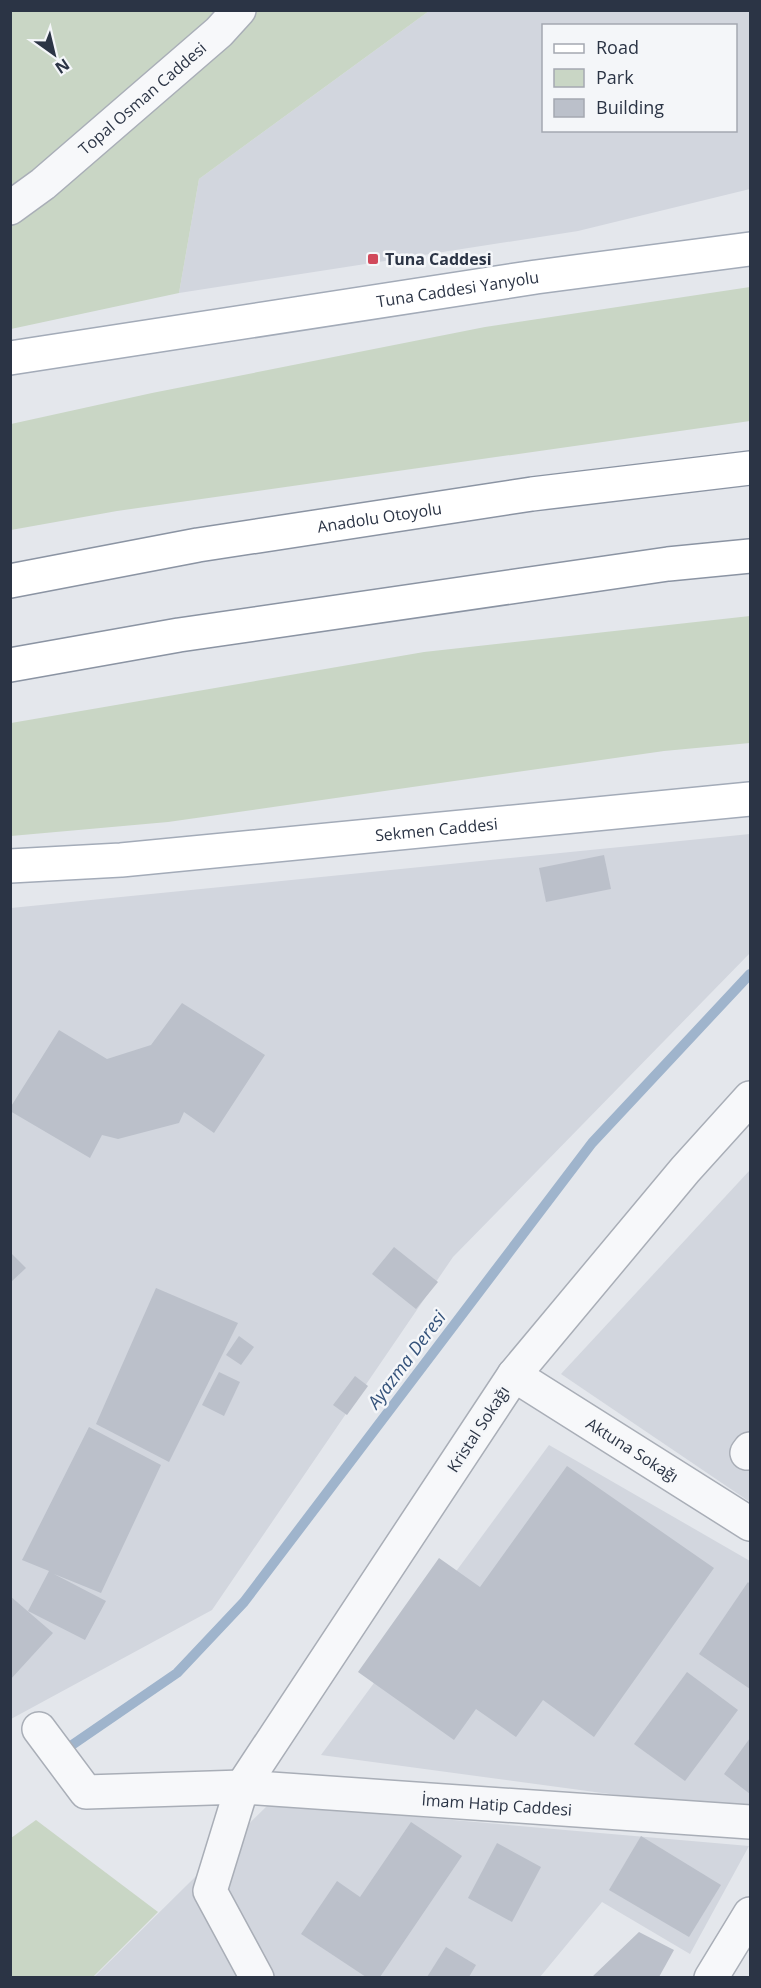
<svg xmlns="http://www.w3.org/2000/svg" width="761" height="1988" font-family="'Open Sans',sans-serif">
<style>
.built{fill:#d2d6de;fill-rule:evenodd}
.green{fill:#c9d6c5}
.lines{fill:none;stroke-linecap:round;stroke-linejoin:round}
.stream{stroke:#9fb4cc;stroke-width:10}
.building{fill:#bbc0ca}
.minor-casing{stroke:#a9aeb7;stroke-width:36}
.major-casing{stroke:#a3abb8;stroke-width:36}
.highway-casing{stroke:#8b94a3;stroke-width:36}
.minor{stroke:#f7f8fa;stroke-width:33}
.major{stroke:#fff;stroke-width:33}
.highway{stroke:#fff;stroke-width:33}
.poi-dot{fill:#d1495b;stroke:#f4f6f9;stroke-width:2}
.labels{text-anchor:middle;stroke-width:5;stroke-linejoin:round;paint-order:stroke}
.street-label{font-size:16px;fill:#2b3445;stroke:#f4f6f9}
.poi-label{font-size:16px;font-weight:bold;fill:#2b3445;stroke:#f4f6f9;text-anchor:start}
.water-label{font-size:18px;font-style:italic;fill:#34527a;stroke:#f4f6f9}
</style>
<rect width="100%" height="100%" fill="#e4e7ec"/>
<g class="built">
<path d="M 429,11 L 750,11 L 750,189 L 578,231 L 179,293 L 199,179 ZM 544,26 L 736,26 L 736,130 L 544,130 Z"/>
<path d="M 750,834 L 750,953 L 453,1257 L 212,1610 L 11,1719 L 11,908 Z"/>
<path d="M 750,1170 L 750,1502 L 561,1374 Z"/>
<path d="M 549,1445 L 750,1561 L 750,1813 L 321,1755 Z"/>
<path d="M 269,1804 L 749,1846 L 690,1954 L 602,1902 L 540,1977 L 93,1978 Z"/>
</g>
<g class="green">
<path d="M 10,11 L 429,11 L 199,179 L 179,293 L 11,329 Z"/>
<path d="M 750,287 L 750,421 L 117,511 L 11,530 L 11,424 L 152,393 L 485,327 Z"/>
<path d="M 750,616 L 750,743 L 664,751 L 168,822 L 11,836 L 11,723 L 424,652 Z"/>
<path d="M 36,1820 L 158,1912 L 93,1977 L 11,1977 L 11,1838 Z"/>
</g>
<g class="lines">
<path class="stream" d="M 72,1745 L 177,1673 L 244,1602 L 592,1143 L 750,974"/>
</g>
<g class="building">
<path d="M 604,855 L 611,889 L 546,902 L 539,868 Z"/>
<path d="M 182,1003 L 265,1055 L 214,1133 L 184,1112 L 179,1123 L 118,1139 L 102,1135 L 90,1158 L 10,1111 L 10,1108 L 59,1030 L 107,1059 L 151,1045 Z"/>
<path d="M 394,1247 L 438,1282 L 416,1309 L 372,1274 Z"/>
<path d="M 10,1252 L 26,1268 L 10,1283 Z"/>
<path d="M 156,1288 L 238,1323 L 169,1462 L 96,1424 Z"/>
<path d="M 239,1336 L 254,1347 L 241,1365 L 226,1355 Z"/>
<path d="M 219,1372 L 240,1382 L 224,1416 L 202,1405 Z"/>
<path d="M 355,1376 L 368,1386 L 347,1415 L 333,1405 Z"/>
<path d="M 89,1427 L 161,1465 L 101,1593 L 54,1574 L 106,1601 L 85,1640 L 28,1611 L 49,1571 L 22,1560 Z"/>
<path d="M 567,1466 L 714,1568 L 594,1737 L 543,1700 L 516,1737 L 476,1709 L 454,1740 L 358,1672 L 439,1558 L 480,1587 Z"/>
<path d="M 748,1582 L 750,1584 L 750,1689 L 699,1654 Z"/>
<path d="M 10,1596 L 53,1633 L 10,1680 Z"/>
<path d="M 687,1672 L 738,1710 L 685,1781 L 634,1744 Z"/>
<path d="M 750,1738 L 750,1794 L 724,1774 Z"/>
<path d="M 411,1822 L 462,1856 L 380,1977 L 366,1977 L 301,1934 L 337,1881 L 360,1897 Z"/>
<path d="M 641,1836 L 721,1885 L 689,1937 L 609,1890 Z"/>
<path d="M 497,1843 L 541,1867 L 512,1922 L 468,1898 Z"/>
<path d="M 639,1932 L 674,1950 L 659,1977 L 592,1977 Z"/>
<path d="M 446,1947 L 476,1965 L 469,1977 L 427,1977 Z"/>
</g>
<g class="lines">
<defs>
<g id="minor">
<path id="s1" d="M 10,208 L 43,184 L 219,32 L 239,10"/>
<path id="s2" d="M 750,1098 L 685,1170 L 514,1375 L 242,1787 L 750,1822"/>
<path id="s3" d="M 514,1375 L 750,1524"/>
<path d="M 747,1453 L 750,1449"/>
<path d="M 39,1729 L 86,1792 L 242,1787 L 210,1891 L 257,1978"/>
<path d="M 711,1978 L 750,1914"/>
</g>
<g id="major">
<path id="s4" d="M 10,358 L 536,277 L 750,249"/>
<path id="s5" d="M 10,866 L 121,860 L 750,799"/>
</g>
<g id="highway">
<path id="s6" d="M 10,581 L 198,545 L 532,494 L 750,468"/>
<path d="M 10,665 L 179,635 L 668,564 L 750,556"/>
</g>
</defs>
<use href="#minor" class="minor-casing"/>
<use href="#major" class="major-casing"/>
<use href="#highway" class="highway-casing"/>
<use href="#minor" class="minor"/>
<use href="#major" class="major"/>
<use href="#highway" class="highway"/>
</g>
<rect class="poi-dot" x="367" y="253" width="12" height="12" rx="3"/>
<g class="labels">
<g class="street-label">
<text dy="6" stroke="none"><textPath href="#s1" startOffset="172">Topal Osman Caddesi</textPath></text>
<text dy="6" stroke="none"><textPath href="#s4" startOffset="453">Tuna Caddesi Yanyolu</textPath></text>
<text dy="6" stroke="none"><textPath href="#s6" startOffset="375">Anadolu Otoyolu</textPath></text>
<text dy="6" stroke="none"><textPath href="#s5" startOffset="428">Sekmen Caddesi</textPath></text>
<text transform="translate(478 1429) rotate(-57)" y="6">Kristal Sokağı</text>
<text dy="6" stroke="none"><textPath href="#s3" startOffset="140">Aktuna Sokağı</textPath></text>
<text dy="6" stroke="none"><textPath href="#s2" startOffset="1113">İmam Hatip Caddesi</textPath></text>
</g>
<g class="poi-label">
<text x="385" y="265">Tuna Caddesi</text>
</g>
<g class="water-label">
<text transform="translate(407 1360) rotate(-53)" y="6">Ayazma Deresi</text>
</g>
</g>
<rect width="761" height="1988" fill="none" stroke="#2b3445" stroke-width="24"/>
<rect x="542" y="24" width="195" height="108" fill="#f4f6f9" stroke="#a4a8b1" stroke-width="1.5"/>
<rect x="554" y="44" width="30" height="9" fill="#ffffff" stroke="#a4a8b1" stroke-width="1.5"/>
<text x="596" y="54" font-size="18" fill="#2b3445">Road</text>
<rect x="554" y="69" width="30" height="18" fill="#c9d6c5" stroke="#a4a8b1" stroke-width="1.5"/>
<text x="596" y="84" font-size="18" fill="#2b3445">Park</text>
<rect x="554" y="99" width="30" height="18" fill="#bbc0ca" stroke="#a4a8b1" stroke-width="1.5"/>
<text x="596" y="114" font-size="18" fill="#2b3445">Building</text>
<g transform="translate(54 54) rotate(146)" stroke="#f4f6f9" stroke-width="4.5" paint-order="stroke">
<path d="M0-4.5L10 22L0 15L-10 22Z" fill="#2b3445"/>
<text y="-9" font-size="16" font-weight="bold" text-anchor="middle" fill="#2b3445">N</text>
</g>
</svg>
